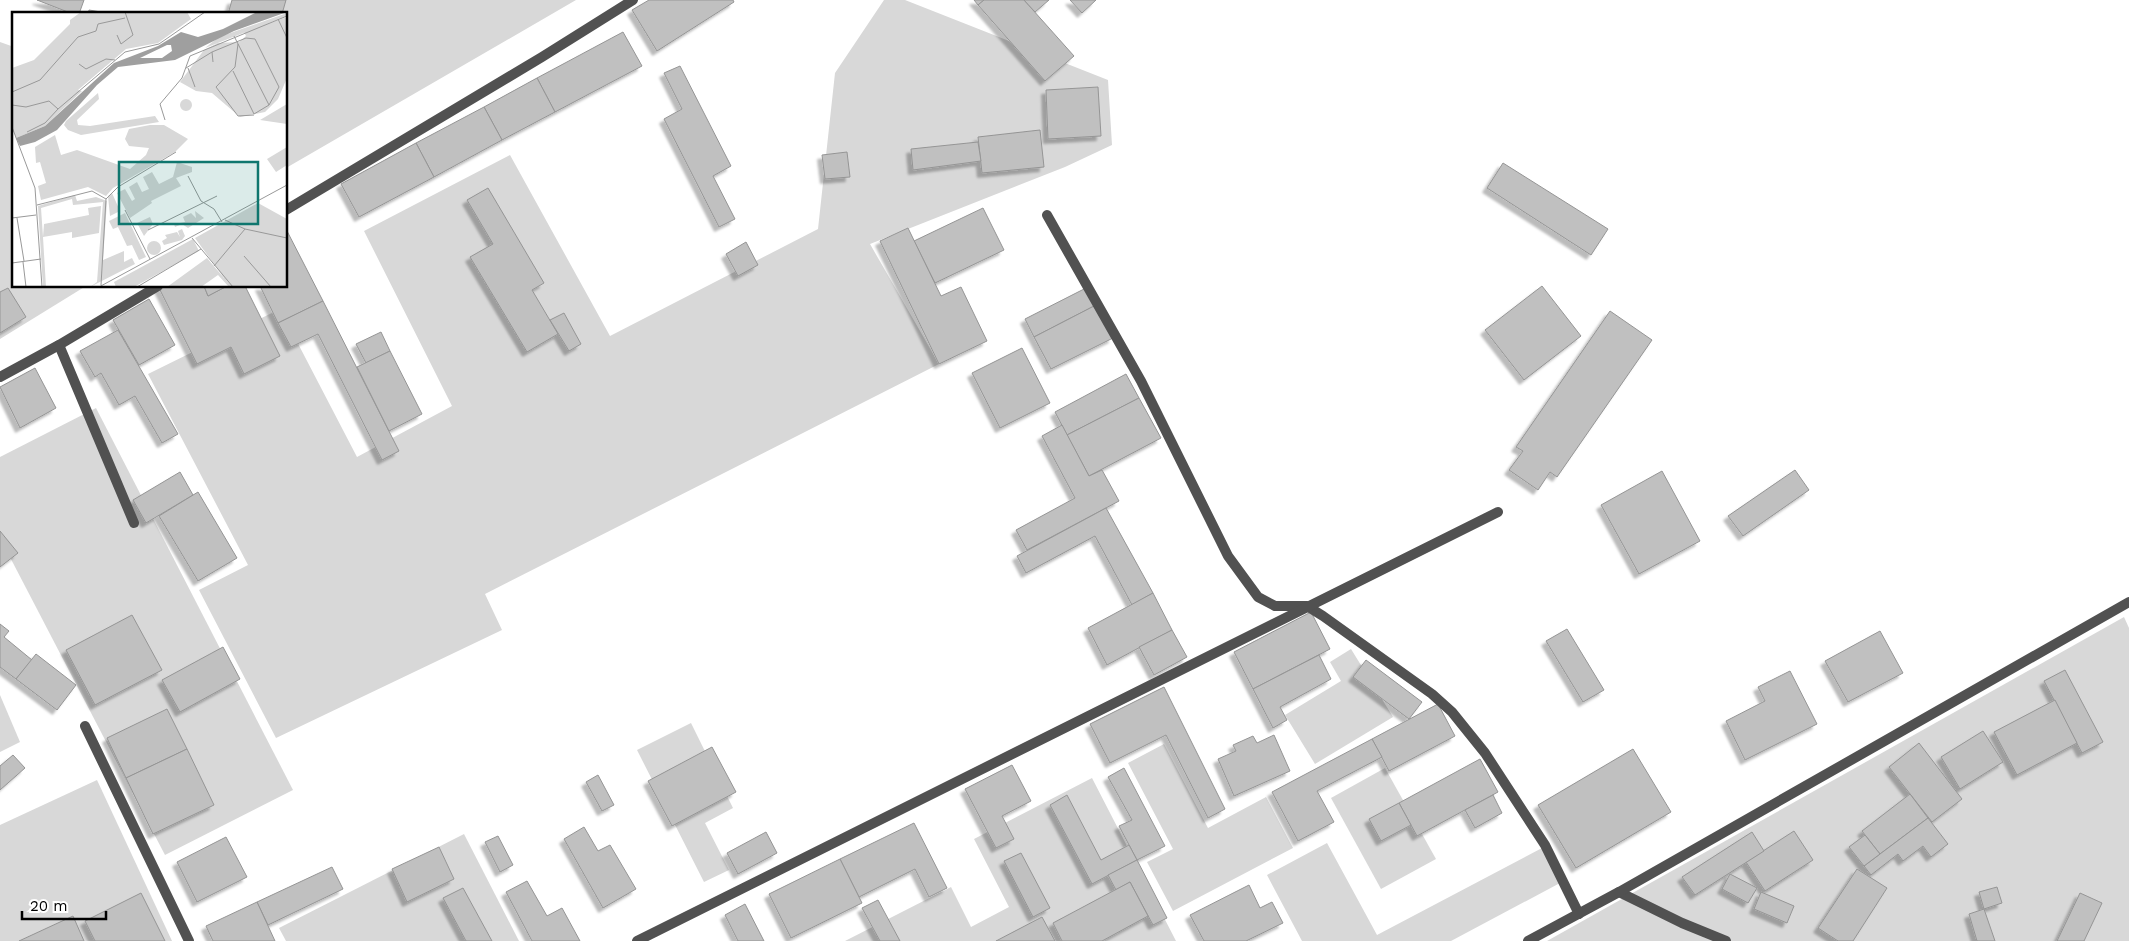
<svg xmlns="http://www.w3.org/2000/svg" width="2129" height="941" font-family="'Work Sans',sans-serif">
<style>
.green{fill:#d8d8d8}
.building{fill:#c0c0c0;stroke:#959595;filter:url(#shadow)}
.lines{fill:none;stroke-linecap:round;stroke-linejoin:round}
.service{stroke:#515151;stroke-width:10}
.tertiary{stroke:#515151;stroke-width:10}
.inset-road{fill:none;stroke:#999;stroke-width:1}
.view{fill:#0f766e;fill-opacity:0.15;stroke:#0f766e;stroke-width:2.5}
.inset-edge{fill:none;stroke:#000;stroke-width:2.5}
</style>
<defs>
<filter id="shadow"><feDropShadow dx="-4.5" dy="4.5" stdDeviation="1" flood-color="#0004"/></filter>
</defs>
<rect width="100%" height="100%" fill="#fff"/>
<g class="green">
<path d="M 284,0 L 576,0 L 286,168 L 286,14 L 268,14 Z"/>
<path d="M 884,0 L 905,0 L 1108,80 L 1112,145 L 1065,167 L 870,244 L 939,364 L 485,594 L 502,630 L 276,738 L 199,590 L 248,565 L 148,374 L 280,309 L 357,457 L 452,406 L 364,231 L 510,155 L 610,336 L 818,229 L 835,73 Z"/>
<path d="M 0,42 L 14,47 L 14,286 L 86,286 L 0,339 Z"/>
<path d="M 96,408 L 293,790 L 165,855 L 0,538 L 0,457 Z"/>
<path d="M 2124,617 L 2129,628 L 2129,941 L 1547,941 Z"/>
<path d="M 1351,649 L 1393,717 L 1315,764 L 1285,715 L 1341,681 L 1330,662 Z"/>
<path d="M 0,695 L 20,742 L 0,752 Z"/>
<path d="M 691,723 L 733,808 L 705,823 L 729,870 L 704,882 L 637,750 Z"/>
<path d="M 1164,744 L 1208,828 L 1266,797 L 1293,848 L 1173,911 L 1147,862 L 1173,849 L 1128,763 Z"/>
<path d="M 1385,768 L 1436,859 L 1381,889 L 1331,798 Z"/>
<path d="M 1092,778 L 1176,941 L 845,941 L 951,887 L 971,927 L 1009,907 L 974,839 Z"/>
<path d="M 97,780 L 172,941 L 0,941 L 0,825 Z"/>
<path d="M 464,834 L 519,941 L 286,941 L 279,928 Z"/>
<path d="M 1327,843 L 1377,935 L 1542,848 L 1560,883 L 1451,941 L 1302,941 L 1267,875 Z"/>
</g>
<g class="building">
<path d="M 37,0 L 84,0 L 79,14 L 73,14 Z"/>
<path d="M 232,0 L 286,0 L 282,14 L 228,14 Z"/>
<path d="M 649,0 L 733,0 L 734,2 L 657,51 L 632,10 Z"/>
<path d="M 974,0 L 984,0 L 978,5 Z"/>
<path d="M 984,0 L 1024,0 L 1074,56 L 1045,81 L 978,5 Z"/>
<path d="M 1024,0 L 1049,0 L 1035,12 Z"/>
<path d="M 1070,0 L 1096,0 L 1082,13 Z"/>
<path d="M 89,10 L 113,14 L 88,14 Z"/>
<path d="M 623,32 L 642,66 L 555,112 L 537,78 Z"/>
<path d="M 680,66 L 731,166 L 713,176 L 735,219 L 719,227 L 664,119 L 682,109 L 664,73 Z"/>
<path d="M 537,78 L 555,112 L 502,140 L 484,107 Z"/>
<path d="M 1098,87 L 1101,136 L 1048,139 L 1046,90 Z"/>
<path d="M 484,107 L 502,140 L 434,177 L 416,143 Z"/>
<path d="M 1040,130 L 1044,167 L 982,173 L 978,137 Z"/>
<path d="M 978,142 L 981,161 L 913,170 L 911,149 Z"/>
<path d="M 416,143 L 434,177 L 359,217 L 341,184 Z"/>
<path d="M 847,152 L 850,177 L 825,179 L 822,155 Z"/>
<path d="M 1503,163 L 1608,229 L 1591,255 L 1487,188 Z"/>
<path d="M 488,188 L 544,283 L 532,290 L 558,334 L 527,352 L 470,257 L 493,244 L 467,200 Z"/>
<path d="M 983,208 L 1004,250 L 935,283 L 914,241 Z"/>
<path d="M 908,228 L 941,296 L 961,287 L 987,341 L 939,364 L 880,241 Z"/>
<path d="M 286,229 L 323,301 L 278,323 L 260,286 L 286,286 Z"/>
<path d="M 746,242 L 758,265 L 738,276 L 726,254 Z"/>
<path d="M 162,286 L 204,286 L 208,296 L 227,286 L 245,286 L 280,356 L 244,374 L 231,347 L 197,364 L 159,288 Z"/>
<path d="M 204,286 L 227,286 L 208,296 Z"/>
<path d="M 1542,286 L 1581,336 L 1524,380 L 1485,330 Z"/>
<path d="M 8,288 L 26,317 L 0,333 L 0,292 Z"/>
<path d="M 1086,288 L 1096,305 L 1034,337 L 1025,319 Z"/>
<path d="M 149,299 L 175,345 L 139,365 L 113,320 Z"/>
<path d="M 323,301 L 399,451 L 382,460 L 318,334 L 291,347 L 278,323 Z"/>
<path d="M 1096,305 L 1113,338 L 1051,369 L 1034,337 Z"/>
<path d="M 1610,311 L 1652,340 L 1557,477 L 1550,472 L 1538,490 L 1509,470 L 1523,451 L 1516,447 Z"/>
<path d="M 564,313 L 581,344 L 569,351 L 550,320 Z"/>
<path d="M 118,330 L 178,434 L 162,443 L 135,396 L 119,405 L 101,373 L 95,377 L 80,351 Z"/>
<path d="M 381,332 L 390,351 L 366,363 L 356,344 Z"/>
<path d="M 1022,348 L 1050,403 L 1000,428 L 972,373 Z"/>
<path d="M 390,351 L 422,414 L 389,431 L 357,367 Z"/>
<path d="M 35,368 L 56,408 L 20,428 L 0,387 Z"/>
<path d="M 1126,374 L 1139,398 L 1067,435 L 1055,412 Z"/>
<path d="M 1139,398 L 1161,438 L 1089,476 L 1067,435 Z"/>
<path d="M 1062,425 L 1089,476 L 1102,470 L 1119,501 L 1027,550 L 1016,530 L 1075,498 L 1042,436 Z"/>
<path d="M 1795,470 L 1809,490 L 1743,536 L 1728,516 Z"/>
<path d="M 1662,471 L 1700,541 L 1639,574 L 1601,505 Z"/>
<path d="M 180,472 L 193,495 L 146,523 L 133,500 Z"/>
<path d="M 198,492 L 237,558 L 198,581 L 159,516 Z"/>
<path d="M 1106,508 L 1153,593 L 1132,605 L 1095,536 L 1026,573 L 1017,556 Z"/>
<path d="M 0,531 L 18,553 L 0,567 Z"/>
<path d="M 1153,593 L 1172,630 L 1107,665 L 1088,628 Z"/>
<path d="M 1311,612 L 1330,649 L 1253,689 L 1234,652 Z"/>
<path d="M 132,615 L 162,670 L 95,705 L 66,650 Z"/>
<path d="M 0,624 L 9,631 L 4,637 L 32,660 L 16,679 L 0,667 Z"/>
<path d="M 1567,629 L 1604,690 L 1583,702 L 1546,641 Z"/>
<path d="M 1172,630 L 1187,657 L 1154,675 L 1139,647 Z"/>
<path d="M 1880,631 L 1903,673 L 1848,702 L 1825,661 Z"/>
<path d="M 223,647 L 240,679 L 180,712 L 162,680 Z"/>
<path d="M 36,654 L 76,685 L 57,710 L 16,679 Z"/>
<path d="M 1319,655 L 1331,679 L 1280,707 L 1287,720 L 1273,728 L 1253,689 Z"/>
<path d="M 1366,660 L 1422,702 L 1409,719 L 1353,677 Z"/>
<path d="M 2065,670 L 2103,742 L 2082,753 L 2044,681 Z"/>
<path d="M 1790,671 L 1817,724 L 1745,760 L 1726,721 L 1765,701 L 1758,687 Z"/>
<path d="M 1164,687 L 1225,809 L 1208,818 L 1166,735 L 1110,763 L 1090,724 Z"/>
<path d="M 2055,700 L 2077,743 L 2017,775 L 1994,732 Z"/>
<path d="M 1438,704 L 1455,736 L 1389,771 L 1372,739 Z"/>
<path d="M 167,709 L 187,749 L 126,778 L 107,738 Z"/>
<path d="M 1983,731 L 2003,762 L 1960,789 L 1941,757 Z"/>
<path d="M 1274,735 L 1290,771 L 1234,796 L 1218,759 L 1236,751 L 1233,745 L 1253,736 L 1257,743 Z"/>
<path d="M 1372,739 L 1382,757 L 1317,791 L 1334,822 L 1298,841 L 1272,792 Z"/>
<path d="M 1919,743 L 1962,799 L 1932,822 L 1889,767 Z"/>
<path d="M 712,747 L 736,792 L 672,826 L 648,781 Z"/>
<path d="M 187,749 L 214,805 L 153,834 L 126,778 Z"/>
<path d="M 1633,749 L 1671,812 L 1576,868 L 1538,805 Z"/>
<path d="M 13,755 L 25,768 L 0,790 L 0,766 Z"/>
<path d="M 1480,759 L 1498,792 L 1417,836 L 1399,803 Z"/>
<path d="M 1012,765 L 1031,801 L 1002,816 L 1014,839 L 996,848 L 965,789 Z"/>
<path d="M 1124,768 L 1165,846 L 1137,860 L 1119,826 L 1132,820 L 1108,777 Z"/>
<path d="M 598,775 L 614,805 L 602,811 L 586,782 Z"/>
<path d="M 1910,794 L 1928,818 L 1880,854 L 1862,831 Z"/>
<path d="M 1067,795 L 1101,860 L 1129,845 L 1137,860 L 1092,884 L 1050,805 Z"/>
<path d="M 1493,795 L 1502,813 L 1475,828 L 1465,810 Z"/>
<path d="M 1399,803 L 1411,825 L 1381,841 L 1369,819 Z"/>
<path d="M 1928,818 L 1948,844 L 1931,857 L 1923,846 L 1903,861 L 1898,854 L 1871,875 L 1864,866 Z"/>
<path d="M 914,823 L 947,888 L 929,897 L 915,869 L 859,897 L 840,859 Z"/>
<path d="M 584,827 L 598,851 L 610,845 L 636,889 L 603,908 L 564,839 Z"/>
<path d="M 1794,831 L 1813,860 L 1765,891 L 1746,862 Z"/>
<path d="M 766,832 L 777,853 L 738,874 L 727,853 Z"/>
<path d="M 1752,832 L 1764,851 L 1695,895 L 1682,877 Z"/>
<path d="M 1865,835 L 1880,854 L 1864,866 L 1849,847 Z"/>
<path d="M 498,836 L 513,865 L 500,872 L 485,842 Z"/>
<path d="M 226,837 L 247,877 L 197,902 L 177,862 Z"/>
<path d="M 439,847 L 454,879 L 407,902 L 392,869 Z"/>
<path d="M 1021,853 L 1050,908 L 1033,917 L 1004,861 Z"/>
<path d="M 840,859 L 862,903 L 791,938 L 769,894 Z"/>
<path d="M 1137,860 L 1167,918 L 1153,925 L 1130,882 L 1116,890 L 1108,875 Z"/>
<path d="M 332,867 L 343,889 L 268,925 L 257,902 Z"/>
<path d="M 1857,869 L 1887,888 L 1853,941 L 1838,941 L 1818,928 Z"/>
<path d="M 1730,874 L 1757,888 L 1748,903 L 1722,889 Z"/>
<path d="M 527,881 L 547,916 L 562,908 L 580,941 L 532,941 L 506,892 Z"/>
<path d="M 1130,882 L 1148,916 L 1102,941 L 1062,941 L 1053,923 Z"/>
<path d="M 1249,885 L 1260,908 L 1272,902 L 1283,923 L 1246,941 L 1204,941 L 1190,915 Z"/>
<path d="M 1997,887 L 2002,903 L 1984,909 L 1979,892 Z"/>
<path d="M 463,888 L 492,941 L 466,941 L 443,898 Z"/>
<path d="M 1761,892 L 1794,906 L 1787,923 L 1754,909 Z"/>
<path d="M 141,893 L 165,941 L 95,941 L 85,921 Z"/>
<path d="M 2080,893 L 2102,903 L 2084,941 L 2057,941 Z"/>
<path d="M 878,900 L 900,941 L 880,941 L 862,908 Z"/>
<path d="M 257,902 L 275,941 L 213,941 L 206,926 Z"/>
<path d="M 745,904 L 764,941 L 738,941 L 725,915 Z"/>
<path d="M 1984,909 L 1995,941 L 1977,941 L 1969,914 Z"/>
<path d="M 73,916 L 84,941 L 19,941 Z"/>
<path d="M 1042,917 L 1055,941 L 996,941 Z"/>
</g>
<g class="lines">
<g class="service">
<path d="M 286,210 L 542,57 L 633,0"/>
<path d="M 1047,215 L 1141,381 L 1228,556 L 1258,597 L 1275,606 L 1307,606 L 1323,616 L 1432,694 L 1452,712 L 1485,753 L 1545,845 L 1579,914"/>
<path d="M 59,345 L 134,523"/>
<path d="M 0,377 L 59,345 L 158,286"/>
<path d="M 85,726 L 189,941"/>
<path d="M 1619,892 L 1682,923 L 1726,941"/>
<path d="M 637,941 L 1498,512"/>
</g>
<path class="tertiary" d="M 1528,941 L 1619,892 L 2129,602"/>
</g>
<g transform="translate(12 12)">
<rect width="275" height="275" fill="#fff"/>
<path d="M 69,0 L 175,0 L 179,7 L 146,31 L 114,37 L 66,78 L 70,79 L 33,114 L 4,126 L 0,115 L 0,56 L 22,48 L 58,12 L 58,8 ZM 275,1 L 275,4 L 193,36 L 207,25 ZM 275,5 L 275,66 L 266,87 L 253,100 L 228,105 L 200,81 L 184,79 L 168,70 L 192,38 L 206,31 L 227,30 L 234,24 L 232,20 ZM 86,81 L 87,87 L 65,108 L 66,113 L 78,114 L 143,104 L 147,110 L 69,123 L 56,118 L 52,113 L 54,109 ZM168 93a6 6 0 1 1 12 0a6 6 0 1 1-12 0ZM 275,92 L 275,112 L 248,108 ZM 138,113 L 152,113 L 176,127 L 163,140 L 101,176 L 94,184 L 76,175 L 29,188 L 26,174 L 34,171 L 28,150 L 24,151 L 23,135 L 43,123 L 49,143 L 65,138 L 118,157 L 134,143 L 137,136 L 117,134 L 113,127 L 117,117 ZM 275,135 L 275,153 L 264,160 L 255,147 ZM 165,150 L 180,155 L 180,160 L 164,166 L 169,174 L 139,189 L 140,191 L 118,206 L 105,181 L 113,177 L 120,189 L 123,187 L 117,175 L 125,170 L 130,180 L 137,177 L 131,165 L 140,160 L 147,172 L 161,165 ZM 100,181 L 108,199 L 98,204 L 96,184 ZM 63,183 L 65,189 L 84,185 L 95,189 L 91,248 L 112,239 L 112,250 L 120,246 L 123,252 L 78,275 L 85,270 L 91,190 L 61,193 L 60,187 L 29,196 L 31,225 L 32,212 L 77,203 L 76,196 L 89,194 L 87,221 L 60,226 L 60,220 L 31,225 L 34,275 L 31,275 L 26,194 ZM 246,191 L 275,207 L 275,275 L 217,275 L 206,263 L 189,275 L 155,275 L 195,246 L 212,266 L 183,226 ZM 183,199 L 192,206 L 176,216 L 170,212 L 163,215 L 162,212 L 173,210 L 171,205 L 179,201 L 184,206 ZM 113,201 L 134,245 L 127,248 L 120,233 L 115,234 L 106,215 L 101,217 L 97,209 ZM 138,205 L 141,212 L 132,224 L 125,211 ZM 170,217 L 173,224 L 170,228 L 152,233 L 150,229 L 155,226 L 153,223 L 165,220 L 168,225 L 166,219 ZM 181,227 L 187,239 L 122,275 L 104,275 L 102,270 ZM135 236a7 7 0 1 1 14 0a7 7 0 1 1-14 0Z" fill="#d8d8d8"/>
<path d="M 275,0 L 222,19 L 163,48 L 106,55 L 85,73 L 45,118 L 23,130 L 8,134 L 4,126 L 33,114 L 102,51 L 146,34 L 169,20 L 186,25 L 211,17 L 243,1 ZM 155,33 L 159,33 L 160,39 L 150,46 L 128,46 Z" fill="#9f9f9f" fill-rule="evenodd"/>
<path class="inset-road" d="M 266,7 L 275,26M 105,23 L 109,32 L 121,23 L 113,0M 226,32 L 223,55 L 204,75 L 226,104 L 242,103M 200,40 L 234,26 L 243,27 L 267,75 L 257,93M 67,52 L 74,57 L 94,47 L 103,48M 174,56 L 200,40 L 201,50M 176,56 L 183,75M 221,59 L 242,102 L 257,93 L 222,24M 0,80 L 28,68 L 66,25 L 84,19 L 86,12 L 113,6M 0,93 L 14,95 L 37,89 L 46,97 L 113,40 L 147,32 L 193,0M 153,108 L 148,92 L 170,66 L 178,44 L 275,4M 0,115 L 23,176 L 30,275M 15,120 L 33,111 L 46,97M 176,164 L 189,189 L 202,197 L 210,210M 25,193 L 80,179 L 94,187M 113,198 L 138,247M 0,206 L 24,203M 5,206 L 12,249M 213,208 L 233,217M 136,218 L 205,184M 180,226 L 221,275M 232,244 L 259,275M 11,250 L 14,275M 0,251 L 29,247M 202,254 L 233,217 L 275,226M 89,273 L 94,187 L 106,175 L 164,140M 87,275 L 275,173M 125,275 L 189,237"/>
<path class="view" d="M 107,150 L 246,150 L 246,212 L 107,212 Z"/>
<rect width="275" height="275" class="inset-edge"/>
</g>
<path d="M22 911v8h84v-8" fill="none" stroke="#000000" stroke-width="2.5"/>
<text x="30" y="911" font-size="15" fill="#000000" stroke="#ffffff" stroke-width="4" paint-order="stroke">20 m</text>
</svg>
